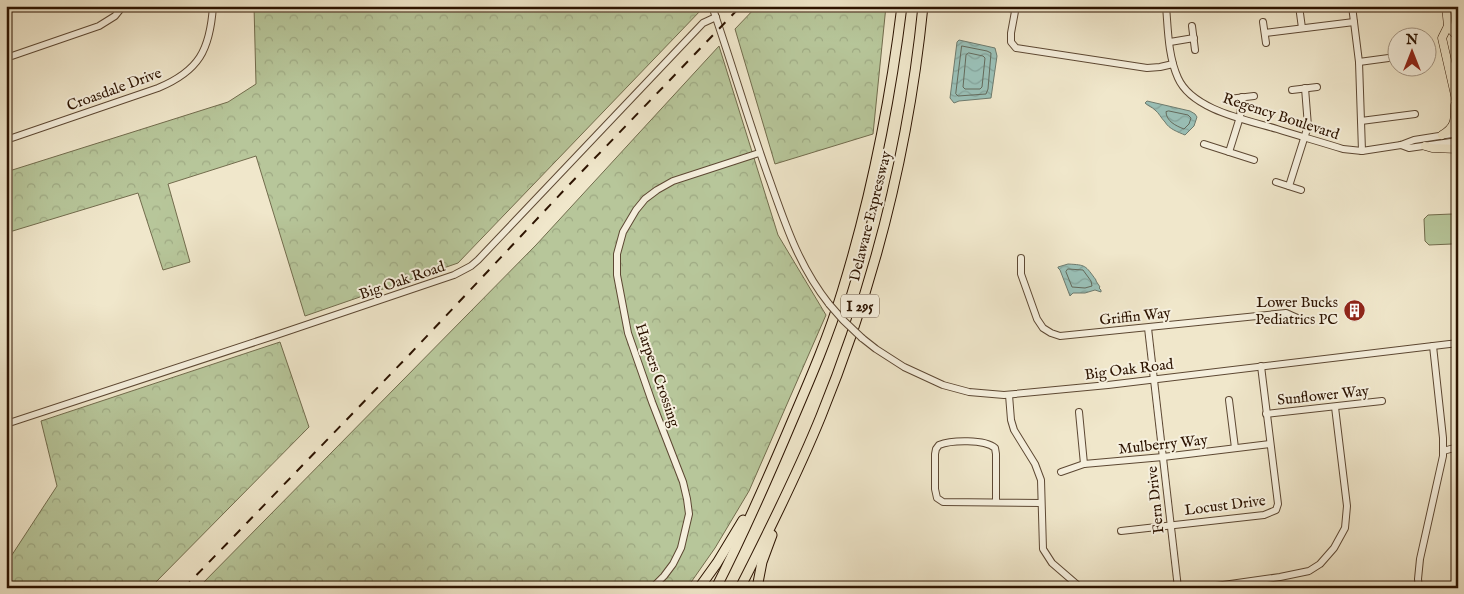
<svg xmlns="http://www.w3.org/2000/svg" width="1464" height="594" font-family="'IM FELL English',serif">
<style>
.green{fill:#b7c69a;stroke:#726c4d}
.forest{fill:url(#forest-crowns);stroke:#726c4d}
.water{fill:url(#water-waves);stroke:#6e7b6e}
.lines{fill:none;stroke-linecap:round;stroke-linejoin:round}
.shore{stroke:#636a5c;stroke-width:1}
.minor-casing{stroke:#5d4833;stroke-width:8}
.major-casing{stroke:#2c1300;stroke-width:9}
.highway-casing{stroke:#2c1300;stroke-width:11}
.minor{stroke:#f5efdd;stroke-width:6}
.major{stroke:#f0e7cb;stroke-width:8}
.highway{stroke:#f0e7cb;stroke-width:9}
.rail{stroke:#2c1300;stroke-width:2;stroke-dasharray:9 9;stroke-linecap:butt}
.minor-bridge-casing{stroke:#5d4833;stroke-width:8;stroke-linecap:butt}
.minor-bridge{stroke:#f5efdd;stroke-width:6}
.labels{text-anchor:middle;stroke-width:4;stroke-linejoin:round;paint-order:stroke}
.shield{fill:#f5efdd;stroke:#685542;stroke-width:1}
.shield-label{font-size:14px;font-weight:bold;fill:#2c1300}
.street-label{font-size:15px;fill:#2c1300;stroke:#f5efdd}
.poi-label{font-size:15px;fill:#2c1300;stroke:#f5efdd;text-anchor:end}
</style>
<defs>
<pattern id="forest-crowns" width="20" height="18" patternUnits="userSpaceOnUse" patternTransform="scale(1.25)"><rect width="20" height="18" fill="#b7c69a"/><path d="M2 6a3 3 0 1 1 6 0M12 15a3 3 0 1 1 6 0" fill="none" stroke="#9ea983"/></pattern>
<pattern id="water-waves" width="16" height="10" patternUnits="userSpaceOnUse" patternTransform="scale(1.25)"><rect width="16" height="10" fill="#9ac0b7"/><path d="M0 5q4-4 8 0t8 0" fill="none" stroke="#85a49c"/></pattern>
</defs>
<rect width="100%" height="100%" fill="#f0e7cb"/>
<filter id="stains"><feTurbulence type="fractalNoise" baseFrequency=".004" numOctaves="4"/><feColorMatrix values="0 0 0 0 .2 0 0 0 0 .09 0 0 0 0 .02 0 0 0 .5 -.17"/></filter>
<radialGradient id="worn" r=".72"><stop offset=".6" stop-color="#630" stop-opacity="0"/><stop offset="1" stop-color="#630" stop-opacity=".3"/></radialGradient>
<path class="green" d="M 1452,214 L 1455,218 L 1455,240 L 1452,244 L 1429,245 L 1425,241 L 1424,219 L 1428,215 Z"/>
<g class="forest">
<path d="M 254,6 L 701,6 L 702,9 L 458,263 L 305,316 L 256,156 L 168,184 L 190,262 L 163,270 L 138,193 L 6,233 L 6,172 L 228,102 L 256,84 Z"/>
<path d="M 757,6 L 886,6 L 873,134 L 775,164 L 735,29 Z"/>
<path d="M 719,46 L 778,235 L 826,315 L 749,491 L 715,548 L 687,588 L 198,588 L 536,245 Z"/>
<path d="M 280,342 L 309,427 L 150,588 L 6,588 L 6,564 L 57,486 L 41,421 Z"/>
</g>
<g class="water">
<path d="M 959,40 L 995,48 L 997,56 L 991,98 L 959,101 L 954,103 L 950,98 L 957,42 Z"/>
<path d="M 1147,101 L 1190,111 L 1195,114 L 1197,117 L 1194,126 L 1185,135 C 1178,132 1169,129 1165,122 C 1161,118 1159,113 1155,110 C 1152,107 1148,106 1145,103 Z"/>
<path d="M 1068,264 C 1086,265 1085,265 1096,280 L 1096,281 L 1100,287 L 1099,288 L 1101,290 L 1101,292 L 1095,290 L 1085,293 L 1073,293 L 1070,296 L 1060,270 L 1058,268 L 1058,267 Z"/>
</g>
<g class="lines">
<g class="shore">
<path d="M 962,46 L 987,51 L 991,53 L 988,89 L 986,94 L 958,96 L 956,94 Z"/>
<path d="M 969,53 L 983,56 L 985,58 L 982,87 L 980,89 L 965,89 L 963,87 L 966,55 Z"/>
<path d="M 1169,111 L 1188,115 L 1191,118 L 1189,124 L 1184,129 C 1176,126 1166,121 1166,112 Z"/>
<path d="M 1068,269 L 1083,270 L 1091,281 L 1092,286 L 1085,288 L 1072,287 L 1066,272 Z"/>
</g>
<defs>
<g id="minor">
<path d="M 712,6 C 732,64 749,123 770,181 C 786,226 799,266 829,304"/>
<path d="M 998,6 L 1015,9"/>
<path d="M 1016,6 L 1011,33 L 1011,42 L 1016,48 L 1147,68 L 1160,67 L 1173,64"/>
<path d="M 1166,6 C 1168,29 1168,56 1178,78 C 1192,110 1247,120 1277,129 C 1299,136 1321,142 1343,149 L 1362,151 L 1401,145 L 1414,140 L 1458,133"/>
<path d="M 1299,6 L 1302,28"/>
<path d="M 1352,6 L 1359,62 L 1362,151"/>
<path d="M 1263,22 L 1266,43"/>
<path d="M 1192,26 L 1195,50"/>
<path d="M 1265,33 L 1354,22"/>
<path d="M 1170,42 L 1194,38"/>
<path d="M 6,58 L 99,26 L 115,16 L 123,6"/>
<path d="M 1359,62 L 1396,57"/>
<path d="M 1292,90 L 1317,87"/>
<path d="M 1229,99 L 1254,96"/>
<path d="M 1361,121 L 1415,114"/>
<path d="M 6,140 L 158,88 C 199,71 210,50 213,6"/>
<path d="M 1204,144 L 1254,160"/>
<path d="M 1401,145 L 1409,148 L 1458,141"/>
<path d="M 1229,152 L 1240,117 L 1242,97"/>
<path d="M 1276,182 L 1301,190"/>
<path d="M 1289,186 L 1308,126 L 1305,88"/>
<path d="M 1021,258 L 1021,274 L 1037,319 L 1043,328 L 1051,333 L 1060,336 L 1286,313 L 1304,321"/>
<path d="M 1148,328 L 1178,588"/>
<path d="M 862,338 L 876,349 L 904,367 L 943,385 L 969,392 L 1004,395 L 1108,385 L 1458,343"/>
<path d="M 1009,395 L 1011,420 L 1014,430 L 1035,464 L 1041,480 L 1043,549 L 1052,563 L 1081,588"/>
<path d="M 1229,400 L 1235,448"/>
<path d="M 1079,412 L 1084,464"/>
<path d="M 1266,414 L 1382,401"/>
<path d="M 6,424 C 156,375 305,326 454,275 L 471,266 L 478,260 L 703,23 L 716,17"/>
<path d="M 1443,451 L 1458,447"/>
<path d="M 1061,472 L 1084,464 L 1163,457 L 1270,444"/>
<path d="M 996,502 L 996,454 L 995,448 C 985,439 951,440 939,445 L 936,449 L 935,454 L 935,489 L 937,498 L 943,502 L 1041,503"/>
<path d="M 1121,531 L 1264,515 L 1276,510 L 1278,504 L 1261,366"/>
<path d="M 652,588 L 664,576 L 673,564 L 681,548 L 689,514 L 687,499 L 683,482 L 652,402 L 628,333 L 617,275 L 617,254 L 623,232 L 636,210 L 645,199 L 657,190 L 673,181 L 759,153"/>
<path d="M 1202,588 L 1280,577 L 1309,571 L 1320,564 L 1334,548 L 1345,528 L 1347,506 L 1335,407"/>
<path d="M 1419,588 L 1418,579 L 1420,559 L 1443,456 L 1443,438 L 1433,346"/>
</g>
<g id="major">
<path d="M 1446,6 L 1448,26 L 1442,38 L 1458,108"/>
<path d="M 1448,26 L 1456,35 L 1458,43"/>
<path d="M 1442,135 C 1456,127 1455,119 1455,105"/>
<path d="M 1425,146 L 1432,148 L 1458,149"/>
</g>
<g id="highway">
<path d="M 699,588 L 717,563 L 743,520"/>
<path d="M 716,588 C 744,533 769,476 793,419 C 811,377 829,335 842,292 C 871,198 890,103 902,6"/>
<path d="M 740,588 C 769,531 797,475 821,416 C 874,286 909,147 923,6"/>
<path d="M 757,588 L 762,562 L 772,535"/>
</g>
</defs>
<use href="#minor" class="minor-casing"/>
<use href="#major" class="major-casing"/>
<use href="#highway" class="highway-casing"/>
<use href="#minor" class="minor"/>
<use href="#major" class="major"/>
<use href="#highway" class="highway"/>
<path class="rail" d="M 184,588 L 411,353 L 568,186 L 741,6"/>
<defs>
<path id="minor-bridge" d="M 829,304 L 843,320 L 862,338"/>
</defs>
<use href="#minor-bridge" class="minor-bridge-casing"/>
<use href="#minor-bridge" class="minor-bridge"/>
</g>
<defs>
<symbol id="building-disc" viewBox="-11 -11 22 22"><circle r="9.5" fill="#8f2418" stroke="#f5efdd"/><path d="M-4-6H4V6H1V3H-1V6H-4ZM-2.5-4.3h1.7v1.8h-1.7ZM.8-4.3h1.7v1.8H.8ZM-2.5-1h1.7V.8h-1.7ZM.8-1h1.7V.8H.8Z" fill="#fff"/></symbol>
</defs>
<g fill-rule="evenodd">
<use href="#building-disc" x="1342" y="298" width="25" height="25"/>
</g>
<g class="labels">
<rect class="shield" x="841" y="294.5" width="38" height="23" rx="4"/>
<g class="shield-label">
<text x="860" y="311">I 295</text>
</g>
<g class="street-label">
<text transform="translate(114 89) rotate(-20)" y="5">Croasdale Drive</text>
<text transform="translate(1281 116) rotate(18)" y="5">Regency Boulevard</text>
<text transform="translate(870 216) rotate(-76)" y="5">Delaware Expressway</text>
<text transform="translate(402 280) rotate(-19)" y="5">Big Oak Road</text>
<text transform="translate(1135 316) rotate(-6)" y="5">Griffin Way</text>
<text transform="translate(1129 369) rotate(-7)" y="5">Big Oak Road</text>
<text transform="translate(658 375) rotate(71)" y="5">Harpers Crossing</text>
<text transform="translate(1323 395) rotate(-6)" y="5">Sunflower Way</text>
<text transform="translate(1163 444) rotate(-6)" y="5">Mulberry Way</text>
<text transform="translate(1155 500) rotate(-96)" y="5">Fern Drive</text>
<text transform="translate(1225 505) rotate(-7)" y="5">Locust Drive</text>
</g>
<g class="poi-label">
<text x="1338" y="307">Lower Bucks<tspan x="1338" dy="17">Pediatrics PC</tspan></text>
</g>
</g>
<rect width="1464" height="594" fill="none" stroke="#f0e7cb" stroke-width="25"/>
<rect x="8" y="8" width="1449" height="579" fill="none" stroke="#2c1300" stroke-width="2.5"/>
<rect x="12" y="12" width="1439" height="569" fill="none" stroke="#2c1300"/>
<g transform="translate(1412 52)"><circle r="24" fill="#f5efdd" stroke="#a59785"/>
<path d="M0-4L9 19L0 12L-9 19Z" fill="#8f2418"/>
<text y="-8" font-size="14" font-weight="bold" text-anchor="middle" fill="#2c1300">N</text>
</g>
<rect width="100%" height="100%" filter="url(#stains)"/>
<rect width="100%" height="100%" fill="url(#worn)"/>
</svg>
